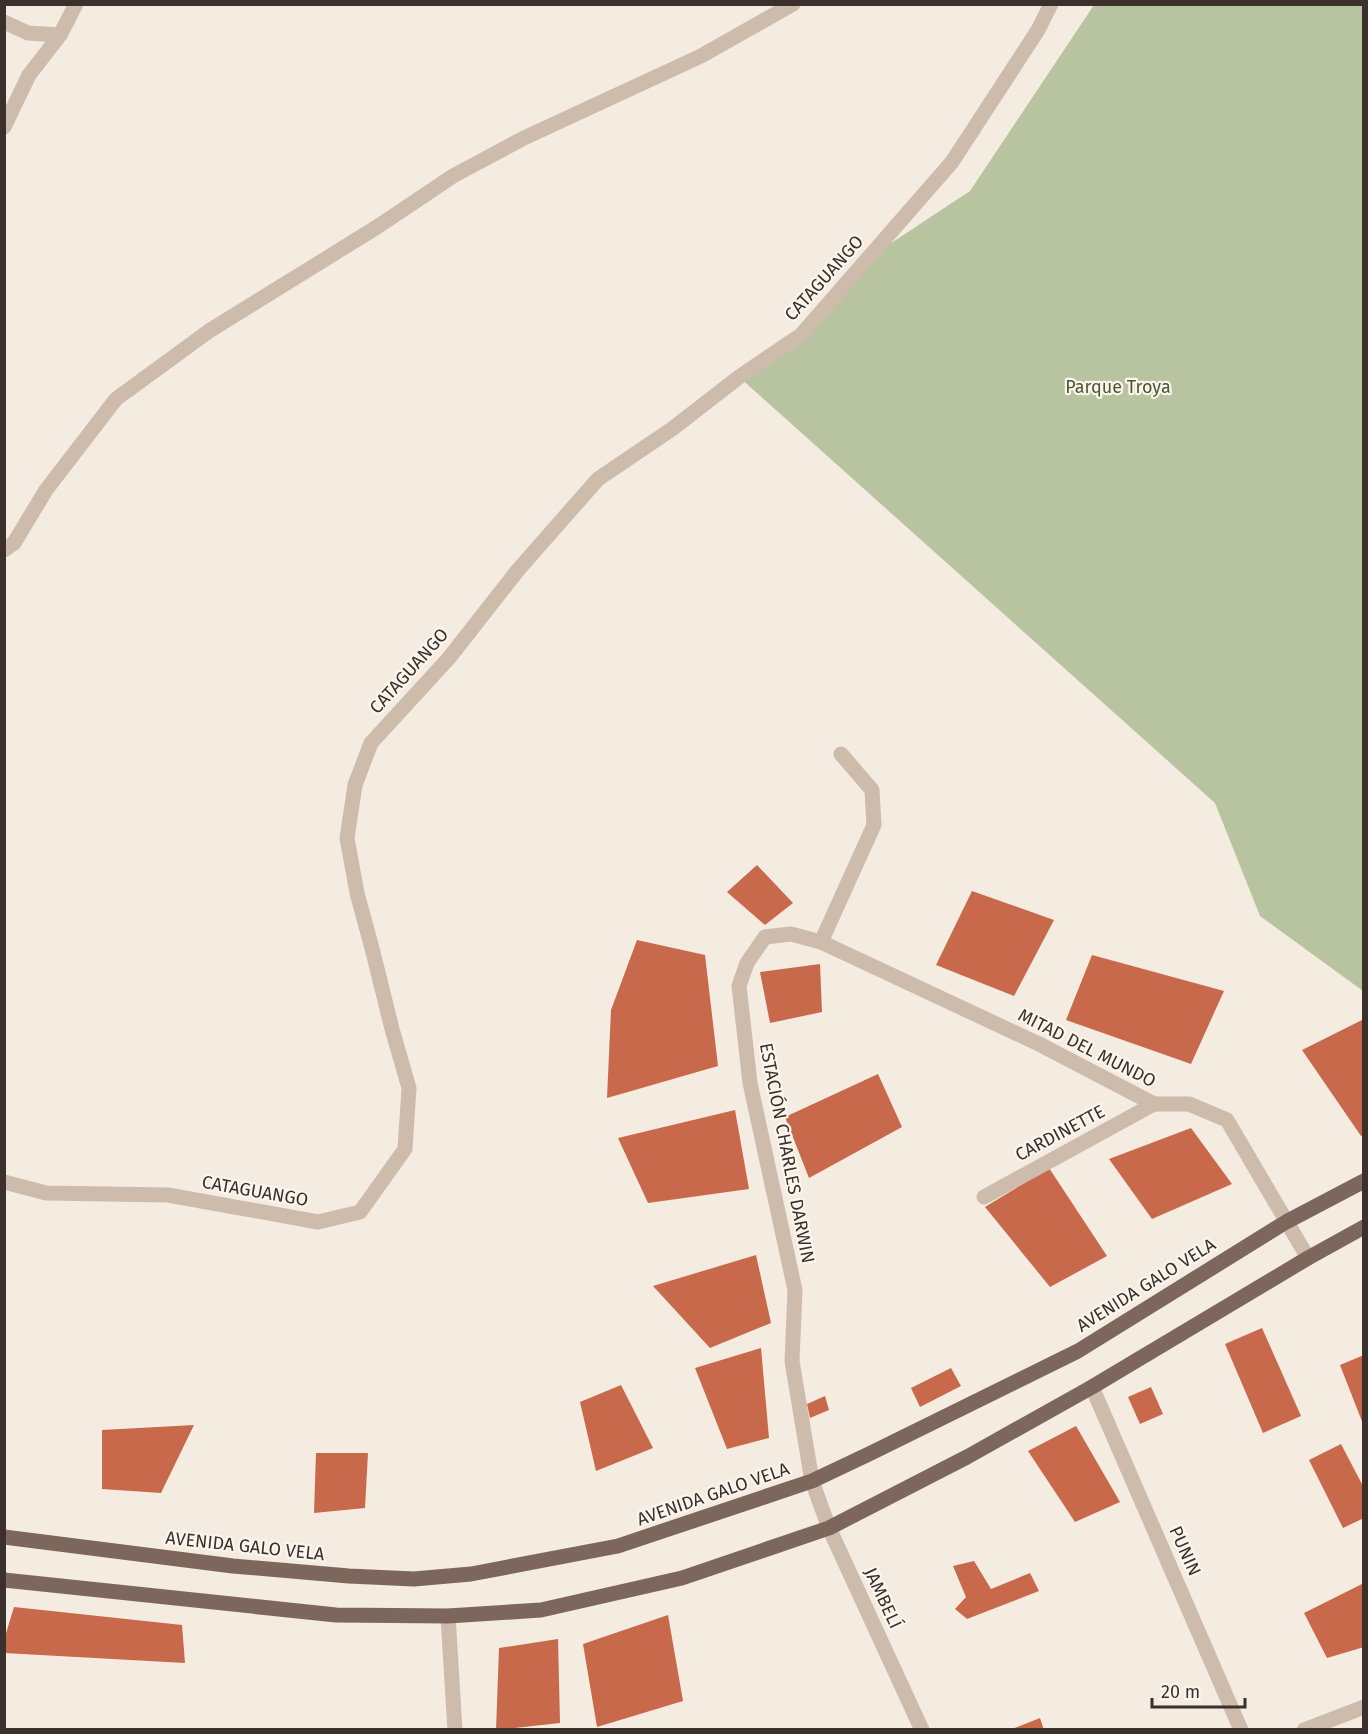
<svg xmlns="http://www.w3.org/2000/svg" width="1368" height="1734" font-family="'Fira Sans',sans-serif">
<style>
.green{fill:#b8c4a0}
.building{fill:#c8694b}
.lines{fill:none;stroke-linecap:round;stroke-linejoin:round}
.minor{stroke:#cdbbac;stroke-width:15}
.major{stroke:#7d675c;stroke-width:15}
.labels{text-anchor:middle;stroke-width:4.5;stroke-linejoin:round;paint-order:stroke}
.street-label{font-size:18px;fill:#3b302b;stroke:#fbf5ee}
.park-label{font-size:18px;fill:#4a5a2e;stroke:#fbf5ee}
</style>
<rect width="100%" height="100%" fill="#f4ebe1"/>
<path class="green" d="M 1094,5 L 1363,5 L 1363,991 L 1260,916 L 1215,803 L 739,377 L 801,335 L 867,259 L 970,191 Z"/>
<g class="building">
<path d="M 757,865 L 793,903 L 765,925 L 727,892 Z"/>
<path d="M 972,891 L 1054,920 L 1014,996 L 936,965 Z"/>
<path d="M 637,940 L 705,955 L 718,1066 L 607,1098 L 611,1010 Z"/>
<path d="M 1092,955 L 1224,991 L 1191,1064 L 1066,1020 Z"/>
<path d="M 820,964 L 822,1012 L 770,1023 L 760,972 Z"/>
<path d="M 1364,1019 L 1364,1134 L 1361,1136 L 1302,1050 Z"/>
<path d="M 878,1074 L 902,1127 L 809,1178 L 785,1117 Z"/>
<path d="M 735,1110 L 749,1189 L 648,1203 L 618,1138 Z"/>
<path d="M 1191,1128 L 1232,1184 L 1152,1219 L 1109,1159 Z"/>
<path d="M 1049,1168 L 1107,1256 L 1050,1287 L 985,1207 Z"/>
<path d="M 756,1255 L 771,1323 L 710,1348 L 653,1286 Z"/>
<path d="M 1262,1328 L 1301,1416 L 1263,1433 L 1225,1344 Z"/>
<path d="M 761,1348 L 769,1438 L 727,1449 L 695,1368 Z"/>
<path d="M 1364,1355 L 1364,1424 L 1363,1424 L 1340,1365 Z"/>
<path d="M 951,1368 L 961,1386 L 920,1407 L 911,1388 Z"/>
<path d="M 621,1385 L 653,1448 L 596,1471 L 580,1402 Z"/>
<path d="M 1151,1387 L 1163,1414 L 1140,1424 L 1128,1397 Z"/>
<path d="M 825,1396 L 829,1410 L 810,1418 L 807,1404 Z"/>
<path d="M 194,1425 L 161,1493 L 102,1489 L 102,1430 Z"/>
<path d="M 1076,1426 L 1120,1502 L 1075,1522 L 1028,1451 Z"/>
<path d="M 1341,1444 L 1364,1488 L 1364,1518 L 1343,1528 L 1309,1460 Z"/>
<path d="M 316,1453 L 368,1453 L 365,1508 L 314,1513 Z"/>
<path d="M 974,1561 L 991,1589 L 1030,1573 L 1039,1591 L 967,1619 L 955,1609 L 966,1597 L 953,1566 Z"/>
<path d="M 1364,1583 L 1364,1647 L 1327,1658 L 1304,1613 Z"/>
<path d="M 14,1607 L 182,1625 L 185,1663 L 4,1653 L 4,1640 Z"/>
<path d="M 668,1615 L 683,1701 L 597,1727 L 583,1644 Z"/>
<path d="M 558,1639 L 560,1723 L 496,1730 L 499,1648 Z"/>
<path d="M 1040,1718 L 1044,1730 L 1012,1730 L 1012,1729 Z"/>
</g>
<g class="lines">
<g class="minor">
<path d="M 4,22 L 28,33 L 60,35"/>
<path d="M 4,127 L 29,75 L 60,35 L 76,4"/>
<path d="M 4,550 L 14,543 L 46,490 L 116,399 L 209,331 L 377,227 L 453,176 L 524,138 L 701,56 L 793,4"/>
<path d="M 841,754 L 872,790 L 874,825 L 821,942 L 791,934 L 765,937 L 747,963 L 739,986 L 750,1083 L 795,1290 L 792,1361 L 812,1481 L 829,1528 L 922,1730"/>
<path d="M 821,942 L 1039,1044 L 1154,1104 L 1189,1104 L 1227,1120 L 1308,1258"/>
<path d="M 4,1182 L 46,1193 L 168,1195 L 318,1222 L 360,1212 L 405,1149 L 409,1088 L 392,1029 L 373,952 L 357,893 L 347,838 L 355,785 L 371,743 L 449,658 L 518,570 L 598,479 L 672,429 L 739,377 L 801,335 L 952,162 L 1038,30 L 1051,4"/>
<path d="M 984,1197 L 1154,1104"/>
<path d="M 1092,1387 L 1241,1730"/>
<path d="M 448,1616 L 455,1730"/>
<path d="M 1304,1730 L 1364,1707"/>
</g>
<g class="major">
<path d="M 4,1537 L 233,1566 L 349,1576 L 414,1579 L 471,1574 L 618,1546 L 812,1481 L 871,1453 L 1078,1351 L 1286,1222 L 1364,1181"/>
<path d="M 4,1580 L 336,1615 L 448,1616 L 541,1610 L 682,1578 L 829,1528 L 967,1457 L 1092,1387 L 1308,1258 L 1364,1227"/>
</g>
</g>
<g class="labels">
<g class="street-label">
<text transform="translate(824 278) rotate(-48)" y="6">CATAGUANGO</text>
<text transform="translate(409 671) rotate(-48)" y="6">CATAGUANGO</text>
<text transform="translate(1087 1048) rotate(27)" y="6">MITAD DEL MUNDO</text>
<text transform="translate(1060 1133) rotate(-28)" y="6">CARDINETTE</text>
<text transform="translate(787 1153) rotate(79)" y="6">ESTACIÓN CHARLES DARWIN</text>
<text transform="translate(255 1191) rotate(10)" y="6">CATAGUANGO</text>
<text transform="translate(1146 1285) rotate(-32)" y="6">AVENIDA GALO VELA</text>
<text transform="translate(713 1494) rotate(-19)" y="6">AVENIDA GALO VELA</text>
<text transform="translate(245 1546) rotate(6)" y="6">AVENIDA GALO VELA</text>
<text transform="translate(1185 1551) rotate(66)" y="6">PUNIN</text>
<text transform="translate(883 1598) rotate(65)" y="6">JAMBELÍ</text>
</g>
<g class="park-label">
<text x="1118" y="393">Parque Troya</text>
</g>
</g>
<rect width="1368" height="1734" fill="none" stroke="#3b302b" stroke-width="12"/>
<path d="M1152 1698v9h93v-9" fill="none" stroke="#3b302b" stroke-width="3"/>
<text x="1161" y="1698" font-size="18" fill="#3b302b" stroke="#fbf5ee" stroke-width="4.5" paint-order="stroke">20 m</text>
</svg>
